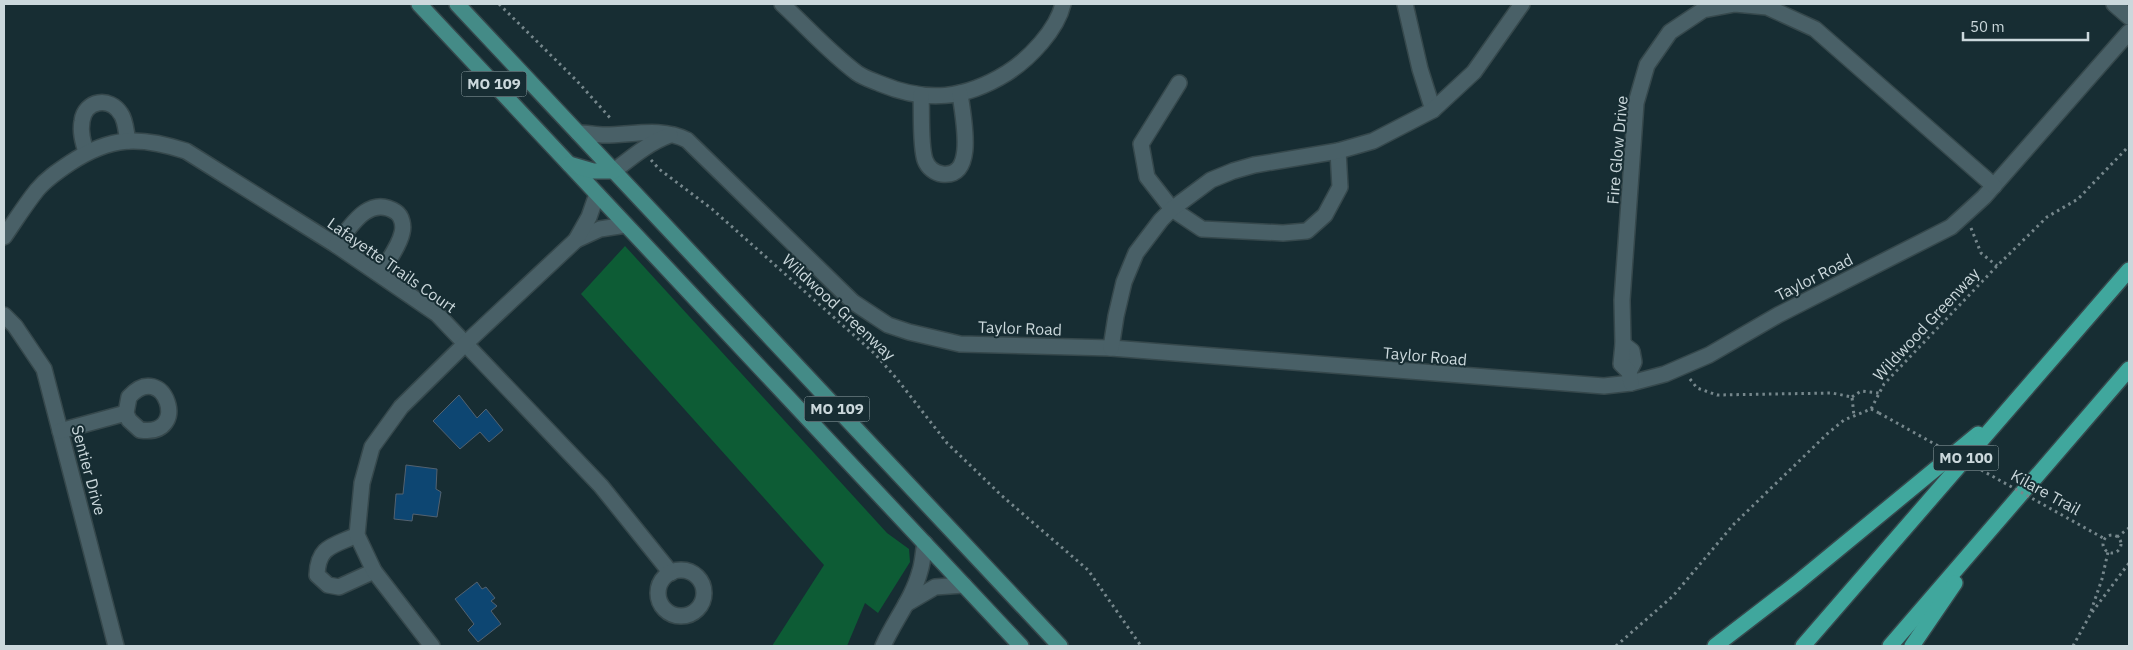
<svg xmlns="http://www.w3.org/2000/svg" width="2133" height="650" font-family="'IBM Plex Sans',sans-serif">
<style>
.green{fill:#0d5c35}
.building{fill:#0d4672;stroke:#536270}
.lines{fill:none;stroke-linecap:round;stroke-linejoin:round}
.minor-casing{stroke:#36484c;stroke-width:18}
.major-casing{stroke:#36484c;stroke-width:18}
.highway-casing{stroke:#36484c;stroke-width:18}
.path{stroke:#76878c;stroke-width:3;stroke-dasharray:2.5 4;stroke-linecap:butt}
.minor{stroke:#496067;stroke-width:15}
.major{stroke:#448b87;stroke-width:15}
.highway{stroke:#40a79d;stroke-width:15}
.path-bridge{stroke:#76878c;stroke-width:3;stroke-dasharray:2.5 4;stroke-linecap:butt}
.labels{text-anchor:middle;stroke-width:4;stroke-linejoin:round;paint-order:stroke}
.shield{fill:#172d33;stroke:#95a5a9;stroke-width:1}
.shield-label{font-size:15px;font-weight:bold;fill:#cbd8dc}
.street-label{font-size:16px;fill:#cbd8dc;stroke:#172d33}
</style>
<rect width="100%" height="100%" fill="#172d33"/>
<path class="green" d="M 625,246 L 887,533 L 909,549 L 910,562 L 878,613 L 865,603 L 847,646 L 772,646 L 824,565 L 581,294 Z"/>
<g class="building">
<path d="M 459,395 L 477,418 L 486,409 L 503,430 L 489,442 L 480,432 L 460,449 L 433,421 Z"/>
<path d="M 406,465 L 437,469 L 436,489 L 441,492 L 437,517 L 413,514 L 412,521 L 394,519 L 396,494 L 403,494 Z"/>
<path d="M 477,582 L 482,589 L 486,587 L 495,598 L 491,601 L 497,606 L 491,611 L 501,624 L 478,642 L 468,630 L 474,624 L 455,599 Z"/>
</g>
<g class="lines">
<defs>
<g id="minor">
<path d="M 782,4 C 807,27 830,53 857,73 C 864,78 874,81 881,84 C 927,103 965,99 1007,73 C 1029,59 1057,30 1063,4"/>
<path d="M 1405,4 L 1420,69 L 1433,110"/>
<path d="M 2114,4 L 2129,17"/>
<path d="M 1179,83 L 1141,144 L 1147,177 L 1172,209 L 1202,229 L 1283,233 L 1307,231 L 1325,215 L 1340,187 L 1338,151"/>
<path d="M 921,95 C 922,112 920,145 925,160 C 928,168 935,173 942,174 C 978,179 962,113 960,93"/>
<path d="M 578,133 C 587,133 596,135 605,135 C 633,135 661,127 687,140 L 853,302 L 888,325 L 909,332 L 960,344 L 1111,348 L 1604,386 L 1631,383 L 1665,374 L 1709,355 L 1778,315 L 1951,227 L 1984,197 L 2129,32"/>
<path d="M 86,152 C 83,142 80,132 82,121 C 85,100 110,96 121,114 C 126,121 126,133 128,141"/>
<path d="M 614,171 C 632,157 648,143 670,135"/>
<path d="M 4,237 C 15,221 25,205 37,190 C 46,179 58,171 70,163 C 111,136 140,136 186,151 L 336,245 L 437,314 L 601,486 L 671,573"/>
<path d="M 576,240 L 600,229 L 626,225"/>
<path d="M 336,245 C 350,227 369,194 396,212 C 402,216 404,226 402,233 C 399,247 387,262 380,274"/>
<path d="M 4,315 L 15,326 L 44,369 L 116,646"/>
<path d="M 1623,344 L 1632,351 L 1634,362 L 1629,372"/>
<path d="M 1111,348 L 1116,316 L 1124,282 L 1136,253 L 1161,220 L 1172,209 L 1211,180 L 1233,171 L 1254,165 L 1338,151 L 1373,141 L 1433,110 L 1474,72 L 1522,4"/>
<path d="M 1631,383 L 1629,372 L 1621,364 L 1623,344 L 1622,300 L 1636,103 L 1647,65 L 1670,32 L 1703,10 L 1735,4 L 1767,7 L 1815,29 L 1994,186"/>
<path d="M 60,431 L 126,413 L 129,420 L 140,430 C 192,438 164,358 129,397 L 126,413"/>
<path d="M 357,535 C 333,546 318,546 317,575 L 328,585 L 339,587 L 374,571"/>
<circle cx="681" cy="593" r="23"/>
<path d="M 906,604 L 935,587 L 964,585"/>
<path d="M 432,646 L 374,571 L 357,535 L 362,483 L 372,447 L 401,407 L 466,343 L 576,240 L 589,217 L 597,194"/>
<path d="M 883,646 C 894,621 913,598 920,571 C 923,562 923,552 925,543"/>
</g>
<g id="major">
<path d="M 419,4 L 1021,646"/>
<path d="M 457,4 L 1060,646"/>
<path d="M 569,164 L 593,171 L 614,171"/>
</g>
<g id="highway">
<path d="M 1715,646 L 1797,583 L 1978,434"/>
<path d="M 1803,646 L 2129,270"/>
<path d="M 1890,646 L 2129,369"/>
<path d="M 1912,646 L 1955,583"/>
</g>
</defs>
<use href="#minor" class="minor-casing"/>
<use href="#major" class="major-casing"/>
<use href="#highway" class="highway-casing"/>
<g class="path">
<path d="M 499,4 L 577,81 L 612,120"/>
<path d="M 651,160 L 659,169 L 712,209 L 875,354 L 897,379 L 947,443 L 1001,495 L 1088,570 L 1141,646"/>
<path d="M 1971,228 L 1981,253 L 1997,266"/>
<path d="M 1690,379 L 1697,388 L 1717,395 L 1832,393 L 1852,397 L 1854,416"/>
<path d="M 1852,397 L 1861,391 L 1879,393"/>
<path d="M 1871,409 L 1879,413"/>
<circle cx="2112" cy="544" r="9"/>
<path d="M 2117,537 L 2129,528"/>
<path d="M 2091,611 L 2102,579 L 2108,552"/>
<path d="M 1616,646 L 1673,596 L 1734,524 L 1827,434 L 1844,420 L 1871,409 L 1884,384 L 1997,266 L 2047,217 L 2078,199 L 2129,146"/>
<path d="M 2073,646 L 2090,615 L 2129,563"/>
</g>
<use href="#minor" class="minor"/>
<use href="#major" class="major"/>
<use href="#highway" class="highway"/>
<path class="path-bridge" d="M 1879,413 L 2105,539"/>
</g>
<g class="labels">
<g class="shield">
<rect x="461.5" y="71.5" width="65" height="25" rx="4"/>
<rect x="804.5" y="396.5" width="65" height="25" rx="4"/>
<rect x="1933.5" y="445.5" width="65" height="25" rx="4"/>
</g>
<g class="shield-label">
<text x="494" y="89">MO 109</text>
<text x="837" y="414">MO 109</text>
<text x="1966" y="463">MO 100</text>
</g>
<g class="street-label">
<text transform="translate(1617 150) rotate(-85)" y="6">Fire Glow Drive</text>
<text transform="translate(392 265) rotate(35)" y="6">Lafayette Trails Court</text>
<text transform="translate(1814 277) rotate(-27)" y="6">Taylor Road</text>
<text transform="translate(839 307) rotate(43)" y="6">Wildwood Greenway</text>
<text transform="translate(1926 324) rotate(-47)" y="6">Wildwood Greenway</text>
<text transform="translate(1020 328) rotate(2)" y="6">Taylor Road</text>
<text transform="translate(1425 356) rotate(5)" y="6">Taylor Road</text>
<text transform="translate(89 470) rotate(75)" y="6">Sentier Drive</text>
<text transform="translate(2046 492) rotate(29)" y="6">Kilare Trail</text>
</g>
</g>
<rect width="2133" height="650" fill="none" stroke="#cbd8dc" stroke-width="10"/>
<path d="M1963 32v8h125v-8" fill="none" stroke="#cbd8dc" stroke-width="2.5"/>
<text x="1970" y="32" font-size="15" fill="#cbd8dc" stroke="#172d33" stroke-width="4" paint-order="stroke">50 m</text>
</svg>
